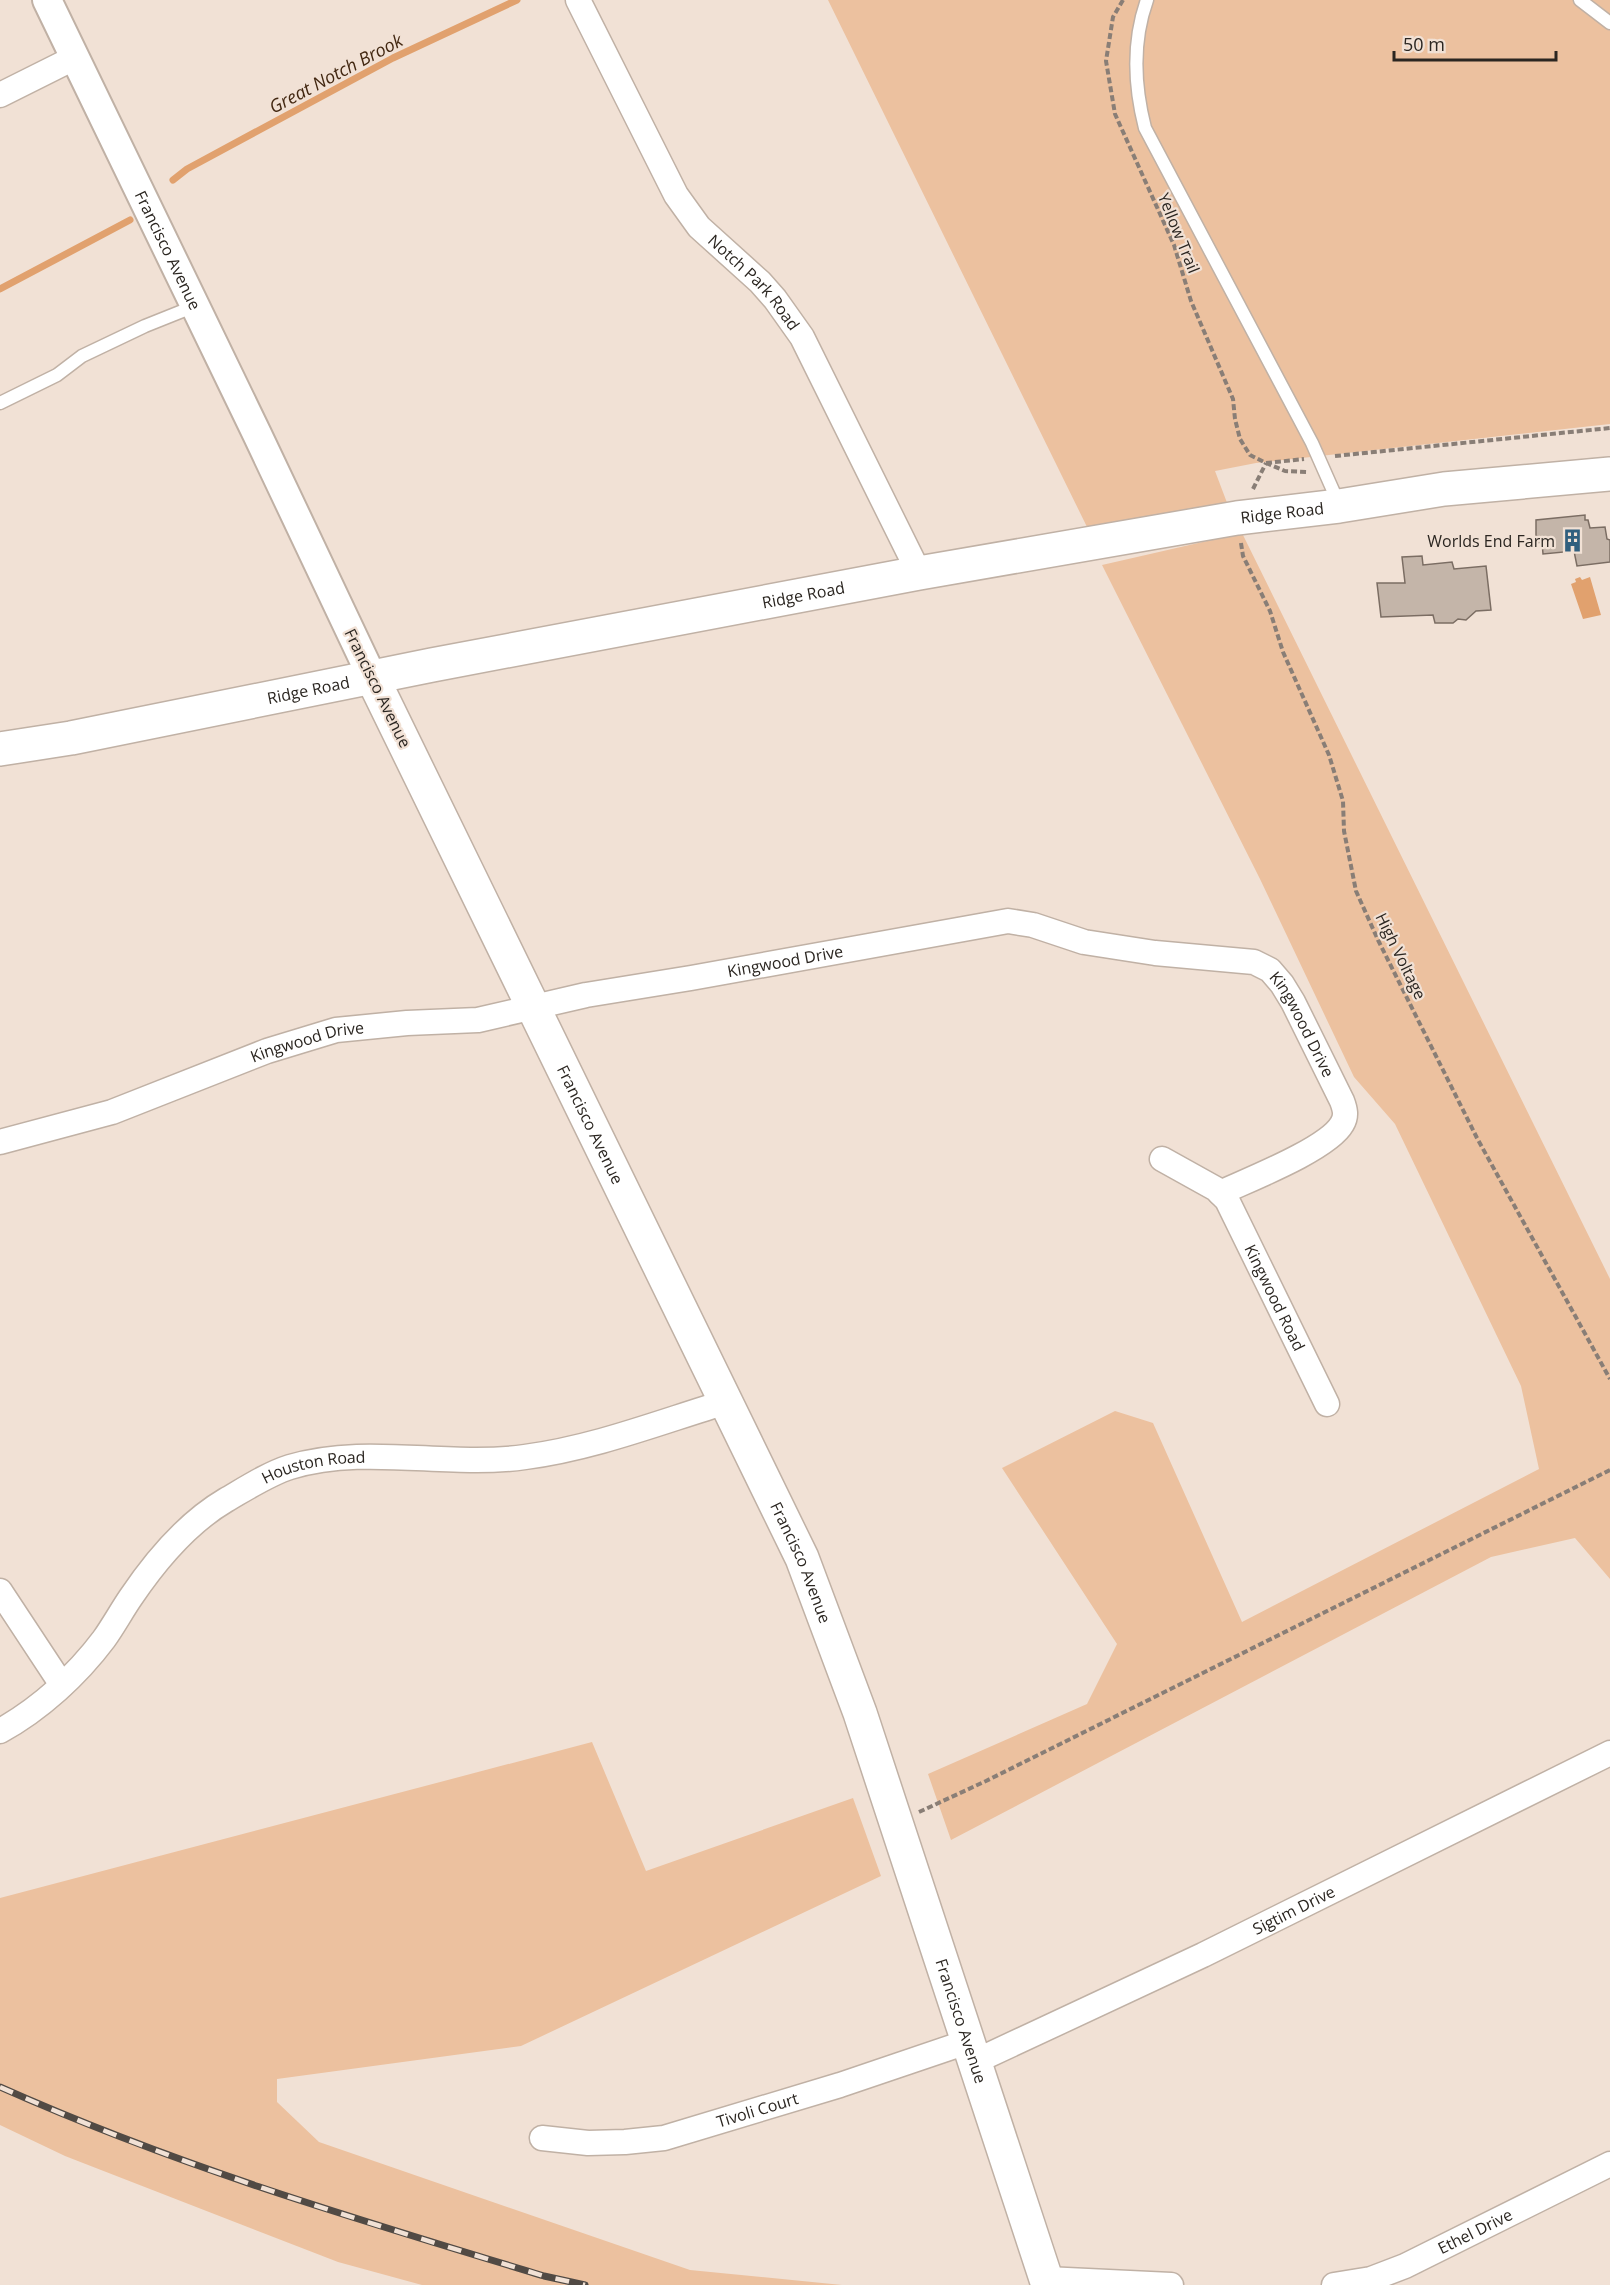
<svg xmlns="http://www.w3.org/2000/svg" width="1610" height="2285" font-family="'Open Sans',sans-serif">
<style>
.green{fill:#ecc19f}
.water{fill:#e1a16e}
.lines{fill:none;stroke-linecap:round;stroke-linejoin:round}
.stream{stroke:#e1a16e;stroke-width:7}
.building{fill:#c4b5a9;stroke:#7b6d63;stroke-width:1.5}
.service-casing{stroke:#c0b1a5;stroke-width:15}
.minor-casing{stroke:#c0b1a5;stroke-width:27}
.tertiary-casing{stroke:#c0b1a5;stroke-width:32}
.secondary-casing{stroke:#c0b1a5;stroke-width:36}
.path{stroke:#897e76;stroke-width:4;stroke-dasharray:6 3;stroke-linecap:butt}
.service{stroke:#fff;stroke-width:12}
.minor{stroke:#fff;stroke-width:24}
.tertiary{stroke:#fff;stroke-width:28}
.secondary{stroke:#fff;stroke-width:33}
.rail-casing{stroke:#514a44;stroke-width:7}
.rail{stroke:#f1e1d5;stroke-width:4.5;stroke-dasharray:14;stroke-linecap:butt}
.labels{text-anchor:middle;stroke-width:4.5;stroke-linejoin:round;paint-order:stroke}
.street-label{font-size:16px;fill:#2b2621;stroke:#f1e1d5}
.poi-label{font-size:16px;fill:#2b2621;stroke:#f1e1d5;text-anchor:end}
.water-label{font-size:18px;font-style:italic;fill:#422711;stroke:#f1e1d5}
</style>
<rect width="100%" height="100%" fill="#f1e1d5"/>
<g class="green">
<path d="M 828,0 L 1610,0 L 1610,424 L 1256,463 L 1215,471 L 1229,508 L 1089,531 Z"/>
<path d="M 1242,533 L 1610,1279 L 1610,1579 L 1575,1538 L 1491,1557 L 951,1840 L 928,1774 L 1087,1704 L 1117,1644 L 1002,1468 L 1115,1411 L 1153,1423 L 1242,1622 L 1539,1469 L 1521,1386 L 1395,1124 L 1354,1077 L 1260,879 L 1102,565 Z"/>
<path d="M 592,1742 L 646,1871 L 853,1798 L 881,1876 L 521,2046 L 277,2079 L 277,2102 L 319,2142 L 690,2270 L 842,2285 L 422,2285 L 338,2262 L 65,2156 L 0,2125 L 0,1898 Z"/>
</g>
<path class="water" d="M 1580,577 L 1582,580 L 1590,577 L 1601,615 L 1583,619 L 1571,584 L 1576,582 L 1575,579 Z"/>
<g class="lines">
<g class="stream">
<path d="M 173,180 L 187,169 L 393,58 L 517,0"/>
<path d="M 0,289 L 130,220"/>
</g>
</g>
<g class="building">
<path d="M 1585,515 L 1585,520 L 1588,520 L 1590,528 L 1605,527 L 1607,539 L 1610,540 L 1610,562 L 1577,566 L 1574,551 L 1543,554 L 1542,542 L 1536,543 L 1536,520 Z"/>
<path d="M 1422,556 L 1423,565 L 1452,562 L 1454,569 L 1486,566 L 1491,610 L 1476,611 L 1466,620 L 1458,619 L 1453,623 L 1435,623 L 1433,615 L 1381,617 L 1377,583 L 1405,583 L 1402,557 Z"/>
</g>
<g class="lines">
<defs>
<g id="service">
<path d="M 1147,0 C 1132,42 1134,85 1145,128 L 1312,443 L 1339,504"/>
<path d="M 1580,0 L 1610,23"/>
<path d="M 0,403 L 57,375 L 82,356 L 145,326 L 195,306"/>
</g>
<g id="minor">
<path id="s1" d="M 578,0 L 676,195 L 699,227 L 760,282 L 775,299 L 802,337 L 919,573"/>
<path d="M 0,95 L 74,58"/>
<path id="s2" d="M 0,1142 L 112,1112 L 267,1051 L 336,1030 L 407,1023 L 478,1020 L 586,995 L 691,978 L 1008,921 L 1033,925 L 1084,942 L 1155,953 L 1254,962 L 1270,970 L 1282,984 L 1293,1002 L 1342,1101 C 1345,1109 1347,1116 1342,1124 C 1328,1149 1248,1180 1220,1193"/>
<path id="s3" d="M 1162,1159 L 1216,1189 L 1227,1200 L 1327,1404"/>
<path d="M 0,1591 L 62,1685"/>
<path id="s4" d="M 0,1731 C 40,1709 77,1675 104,1639 C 114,1625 122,1610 131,1597 C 156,1560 187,1523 226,1500 C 245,1489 268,1474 290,1467 C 367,1444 447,1468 525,1457 C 594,1448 660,1422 726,1402"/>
<path id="s5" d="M 974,2062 L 1203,1955 L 1610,1753"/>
<path id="s6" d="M 542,2138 L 588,2143 L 625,2142 L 664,2138 L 840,2085 L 967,2042"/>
<path d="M 1046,2279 L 1171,2285"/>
<path id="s7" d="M 1334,2285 L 1371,2279 L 1405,2266 L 1610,2164"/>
</g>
<g id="tertiary">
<path id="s8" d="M 47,0 L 257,434 L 372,677"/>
</g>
<g id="secondary">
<path id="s9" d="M 372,677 L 802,1558 L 860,1713 L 1048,2285"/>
<path id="s10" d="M 0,749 L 71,738 L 432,665 L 919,573 L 1237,518 L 1339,506 L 1444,489 L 1610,474"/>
</g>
</defs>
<use href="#service" class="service-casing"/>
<use href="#minor" class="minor-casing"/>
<use href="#tertiary" class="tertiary-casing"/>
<use href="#secondary" class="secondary-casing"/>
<g class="path">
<path d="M 1123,0 L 1113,17 L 1106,61 L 1115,114 L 1174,245 L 1191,301 L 1233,399 L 1235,419 L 1240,439 L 1250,455 L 1266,463 L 1285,471 L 1308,472"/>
<path d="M 1335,456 L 1610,428"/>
<path d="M 1266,463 L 1304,459"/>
<path d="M 1253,489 L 1266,463"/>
<path d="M 1241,543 L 1243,556 L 1270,611 L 1283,652 L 1329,755 L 1343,801 L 1344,831 L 1356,891 L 1378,940 L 1477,1138 L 1610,1379"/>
<path d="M 919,1812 L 986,1781 L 1610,1470"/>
</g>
<use href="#service" class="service"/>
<use href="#minor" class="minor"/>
<use href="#tertiary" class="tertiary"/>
<use href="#secondary" class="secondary"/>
<defs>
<path id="rail" d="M 0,2087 C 177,2166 359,2220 544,2276 L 585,2285"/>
</defs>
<use href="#rail" class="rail-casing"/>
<use href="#rail" class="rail"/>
</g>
<defs>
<symbol id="building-bare" viewBox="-9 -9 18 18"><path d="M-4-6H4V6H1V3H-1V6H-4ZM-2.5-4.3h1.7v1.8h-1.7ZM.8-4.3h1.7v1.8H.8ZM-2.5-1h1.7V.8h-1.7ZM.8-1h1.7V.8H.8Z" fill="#305f7e" stroke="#f1e1d5" stroke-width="2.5" paint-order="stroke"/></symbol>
</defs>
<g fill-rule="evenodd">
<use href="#building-bare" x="1556" y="524" width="33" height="33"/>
</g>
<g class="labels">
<g class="street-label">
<text transform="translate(1179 233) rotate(68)" y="6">Yellow Trail</text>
<text dy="6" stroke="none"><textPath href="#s8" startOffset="278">Francisco Avenue</textPath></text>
<text dy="6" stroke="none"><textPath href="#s1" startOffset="336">Notch Park Road</textPath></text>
<text dy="6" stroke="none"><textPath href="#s10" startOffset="1304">Ridge Road</textPath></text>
<text dy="6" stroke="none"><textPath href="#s10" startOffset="818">Ridge Road</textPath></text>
<text transform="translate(378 688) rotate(64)" y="6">Francisco Avenue</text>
<text dy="6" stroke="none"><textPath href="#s10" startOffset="314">Ridge Road</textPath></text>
<text transform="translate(1401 956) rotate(64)" y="6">High Voltage</text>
<text dy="6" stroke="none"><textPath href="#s2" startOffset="810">Kingwood Drive</textPath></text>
<text dy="6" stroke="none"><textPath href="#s2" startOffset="1368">Kingwood Drive</textPath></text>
<text dy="6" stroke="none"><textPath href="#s2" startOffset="324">Kingwood Drive</textPath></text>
<text dy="6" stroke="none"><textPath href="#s9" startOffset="498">Francisco Avenue</textPath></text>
<text dy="6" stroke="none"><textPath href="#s3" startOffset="186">Kingwood Road</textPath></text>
<text dy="6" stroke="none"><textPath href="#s4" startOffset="422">Houston Road</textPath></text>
<text dy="6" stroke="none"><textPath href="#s9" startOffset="984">Francisco Avenue</textPath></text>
<text dy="6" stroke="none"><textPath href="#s5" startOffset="354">Sigtim Drive</textPath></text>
<text dy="6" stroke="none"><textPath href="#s9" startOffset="1470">Francisco Avenue</textPath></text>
<text dy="6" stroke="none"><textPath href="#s6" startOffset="220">Tivoli Court</textPath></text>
<text dy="6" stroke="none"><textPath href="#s7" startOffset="152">Ethel Drive</textPath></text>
</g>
<g class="poi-label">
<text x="1555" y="547">Worlds End Farm</text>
</g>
<g class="water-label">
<text transform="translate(336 74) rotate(-28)" y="6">Great Notch Brook</text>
</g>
</g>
<path d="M1394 51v9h162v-9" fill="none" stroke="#2b2621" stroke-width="3"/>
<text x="1403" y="51" font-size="18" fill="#2b2621" stroke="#f1e1d5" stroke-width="4.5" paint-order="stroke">50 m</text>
</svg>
